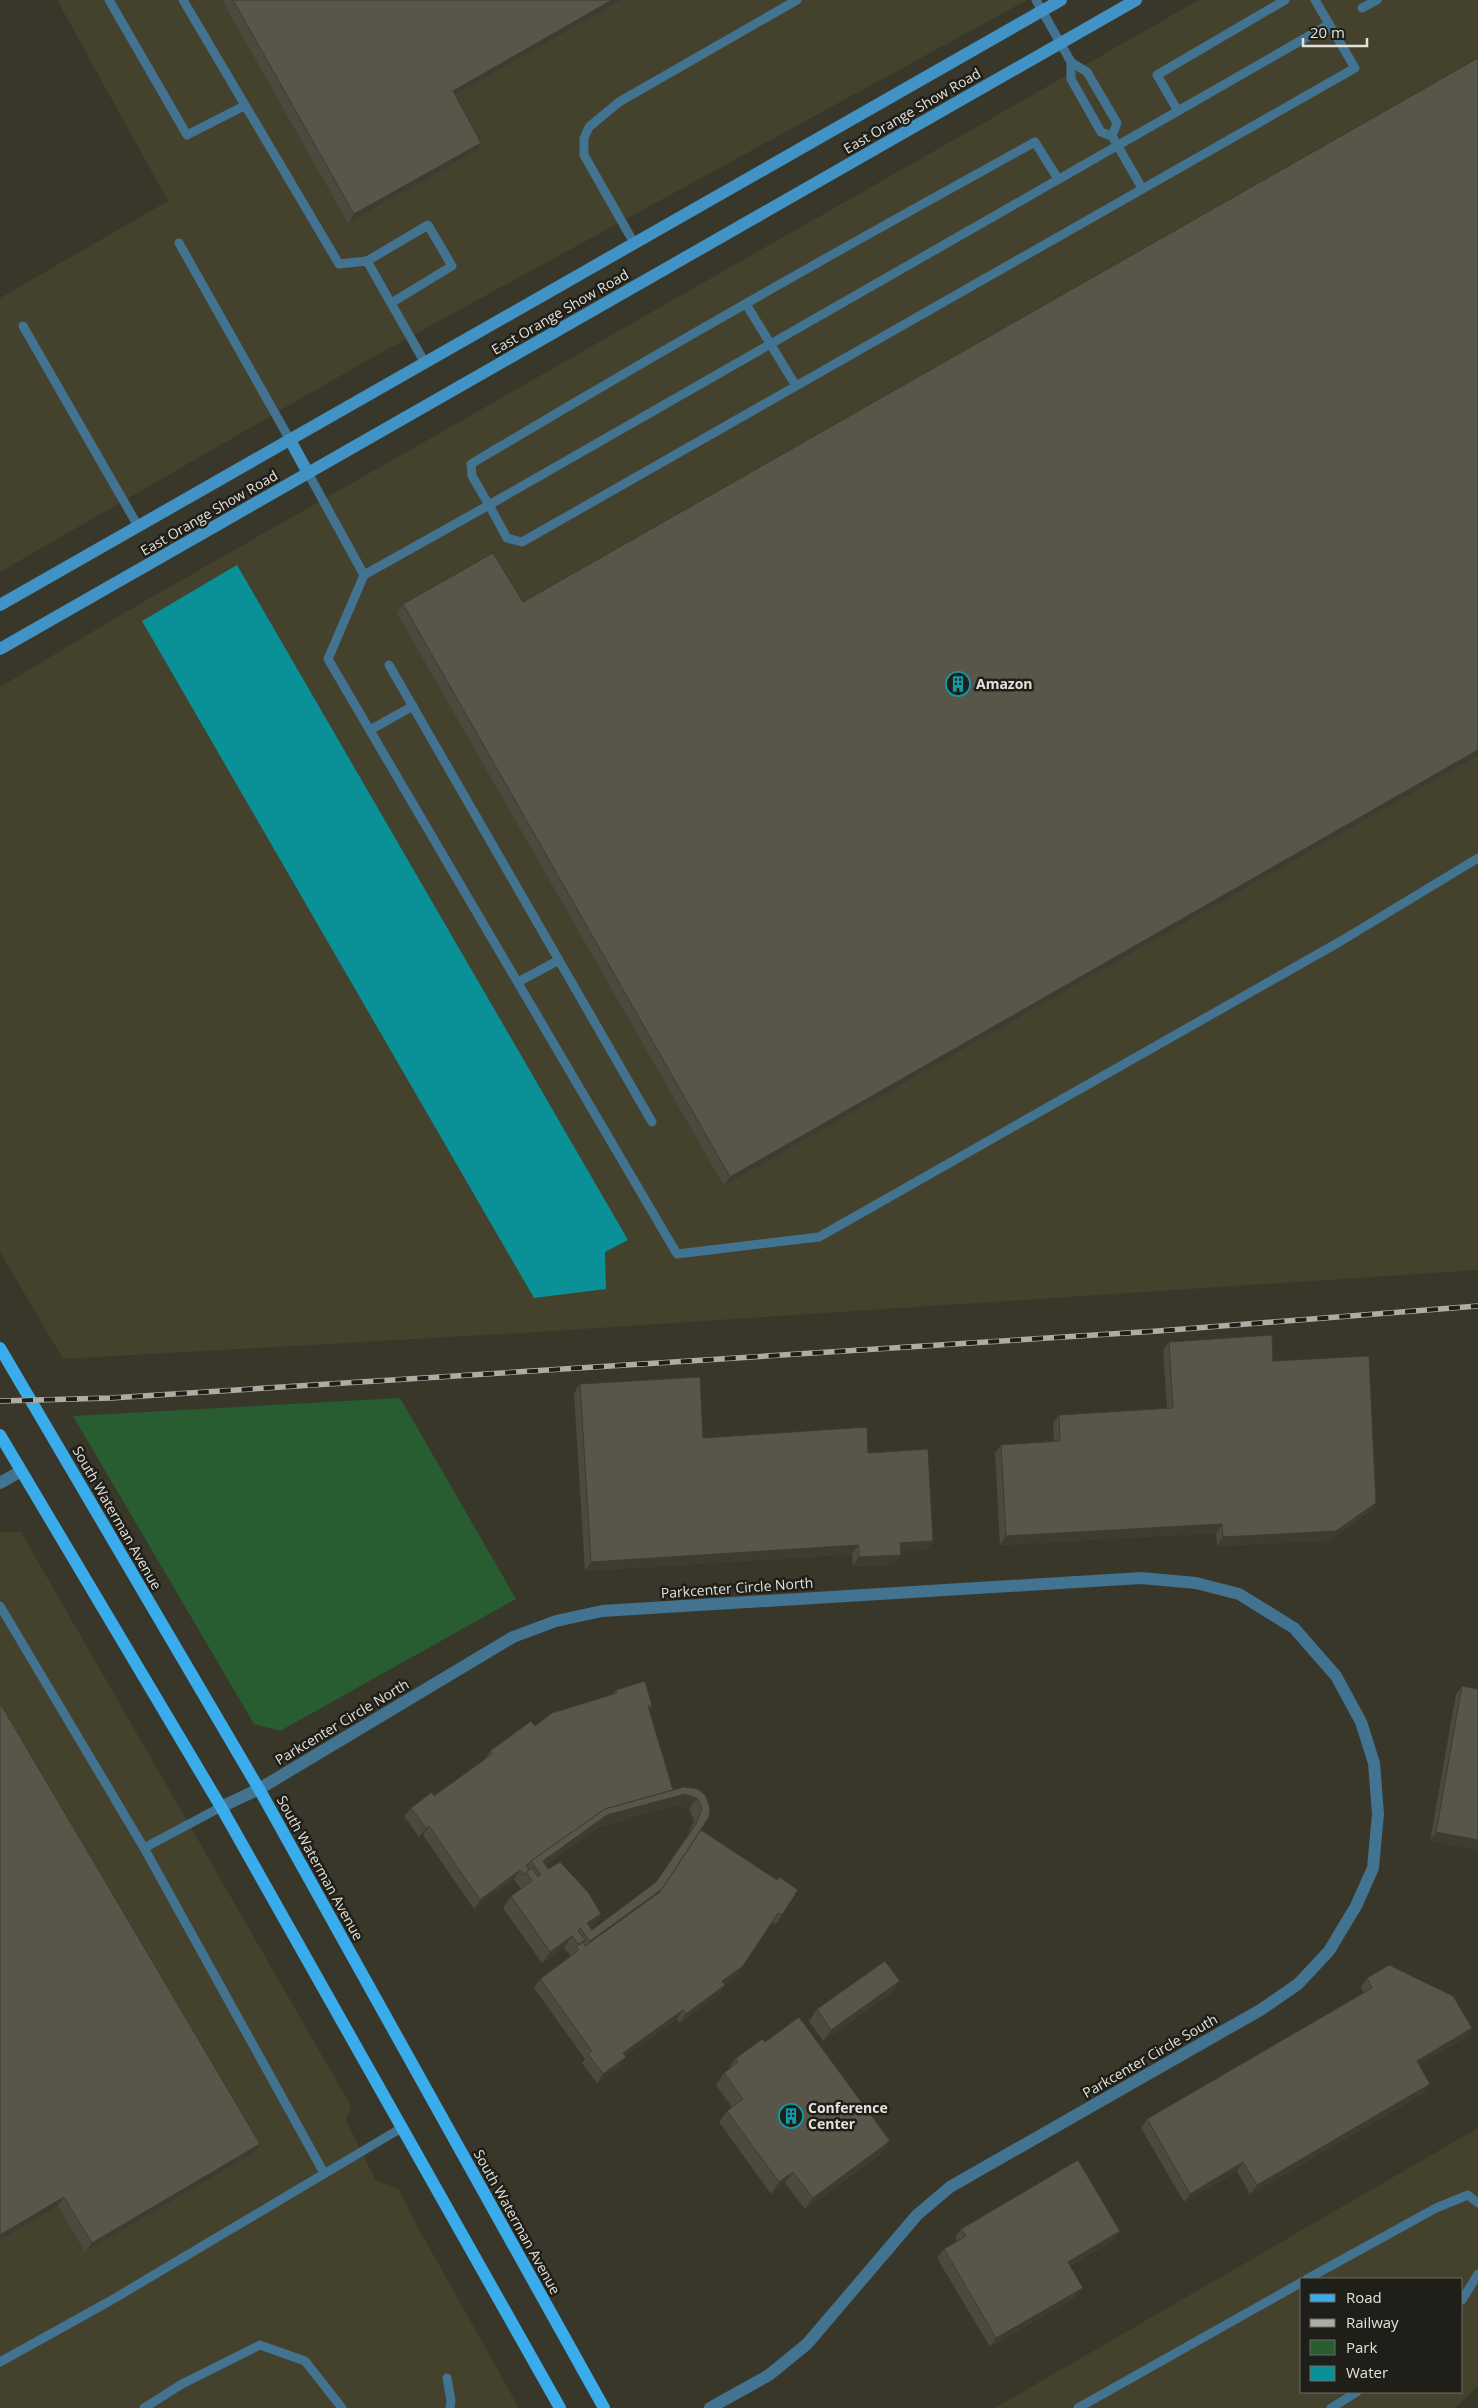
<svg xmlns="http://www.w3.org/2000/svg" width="1478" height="2408" font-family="'Open Sans',sans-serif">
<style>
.built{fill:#44412d;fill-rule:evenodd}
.green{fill:#285c31}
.water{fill:#0a9097}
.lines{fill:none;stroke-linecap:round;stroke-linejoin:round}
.service{stroke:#427391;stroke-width:9}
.minor{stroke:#427391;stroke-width:12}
.secondary{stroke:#4093c4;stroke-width:12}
.primary{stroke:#3aaceb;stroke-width:12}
.rail-casing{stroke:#aeada3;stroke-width:5.5}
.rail{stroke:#1f1e18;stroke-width:4;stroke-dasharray:11;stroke-linecap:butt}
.wall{fill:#4c4a3e;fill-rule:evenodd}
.shaded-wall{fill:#3e3c32}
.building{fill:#585648;stroke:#3e3c32;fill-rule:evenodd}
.labels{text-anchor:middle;stroke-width:5;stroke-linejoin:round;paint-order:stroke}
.street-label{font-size:14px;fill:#e3e2da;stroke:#1f1e18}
.poi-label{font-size:14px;font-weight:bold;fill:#e3e2da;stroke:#1f1e18;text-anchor:start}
</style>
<rect width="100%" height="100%" fill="#39372a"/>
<g class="built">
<path d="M 57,0 L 1027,0 L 366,361 L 0,572 L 0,298 L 168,201 Z"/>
<path d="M 1199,0 L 1478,0 L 1478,1270 L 538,1332 L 63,1359 L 0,1252 L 0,687 L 124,613 Z"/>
<path d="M 0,1532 L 21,1532 L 351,2106 L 346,2120 L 376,2181 L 399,2189 L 410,2213 L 519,2408 L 0,2408 Z"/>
<path d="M 1478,2128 L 1478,2386 L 1455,2408 L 995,2408 ZM 1302,2279 L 1462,2279 L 1462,2392 L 1302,2392 Z"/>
</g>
<path class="green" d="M 400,1398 L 516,1599 L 280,1731 L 254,1724 L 73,1416 Z"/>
<path class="water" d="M 237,565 L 628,1240 L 605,1252 L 606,1289 L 534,1298 L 142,621 Z"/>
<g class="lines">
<g class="service">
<path d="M 109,0 L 187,135 L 244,106"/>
<path d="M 183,0 L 339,264 L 367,261 L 425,363"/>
<path d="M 1036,0 L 1071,62 L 1087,72 L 1117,123 L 1112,136"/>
<path d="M 1285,0 L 1157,75 L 1178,111 L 1328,25"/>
<path d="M 1362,8 L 1377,0"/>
<path d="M 1071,62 L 1071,79 L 1101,132 L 1112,136 L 1142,188"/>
<path d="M 1058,179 L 1035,142 C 845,246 657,353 471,464 L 472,476 L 489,505 L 1178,111"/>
<path d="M 179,243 L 290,440"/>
<path d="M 634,243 L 584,155 L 584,138 L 589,127 L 619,102 L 797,0"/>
<path d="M 367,261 L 428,225 L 452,266 L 391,303"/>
<path d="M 746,304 L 796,386"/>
<path d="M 23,326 L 138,526"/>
<path d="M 308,473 L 364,575 L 328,659 L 677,1254 L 819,1237 L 1341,941 L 1478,858"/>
<path d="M 364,575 L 489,505 L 507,538 L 522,542 L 1355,68 L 1315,0"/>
<path d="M 389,665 L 652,1122"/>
<path d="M 370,730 L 413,706"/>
<path d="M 518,982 L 559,960"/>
<path d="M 0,1606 L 144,1848 L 221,1807"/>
<path d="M 144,1848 L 324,2173"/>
<path d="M 1307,2279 L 1436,2208 L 1468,2195 L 1478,2203"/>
<path d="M 1462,2300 L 1478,2274"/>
<path d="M 0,2362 L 110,2301 L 403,2127"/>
<path d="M 447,2378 L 451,2401 L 450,2408"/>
<path d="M 144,2408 L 182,2384 L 260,2345 L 305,2361 L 342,2408"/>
<path d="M 1078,2408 L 1302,2282"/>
<path d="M 1331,2408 L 1357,2392"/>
</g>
<g class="minor">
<path d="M 0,1483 L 21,1471"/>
<path d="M 221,1807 L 259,1789 L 513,1637 L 556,1621 L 602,1611 L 1141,1578 L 1196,1583 L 1239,1594 L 1294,1628 L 1336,1676 L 1361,1722 L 1374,1763 L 1378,1814 L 1373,1868 L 1356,1906 L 1329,1951 L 1298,1984 L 1262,2009 L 950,2187 L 917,2215 L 807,2344 L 769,2375 L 710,2408"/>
</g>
<g class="secondary">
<path d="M 290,440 L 308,473"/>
<path d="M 0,605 L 1061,0"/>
<path d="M 0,649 L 1136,0"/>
</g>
<g class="primary">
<path d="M 0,1348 L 259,1789 L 604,2408"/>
<path d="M 0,1435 L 221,1807 L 560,2408"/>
</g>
<defs>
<path id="rail" d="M 0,1401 L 111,1398 L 1158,1331 L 1478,1306"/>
</defs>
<use href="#rail" class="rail-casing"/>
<use href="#rail" class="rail"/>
</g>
<g class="wall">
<path d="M 222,0 L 622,0 L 455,95 L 481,143 L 475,152 L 348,223 Z"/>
<path d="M 523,602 L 1478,756 L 724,1186 L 397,613 L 403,604 Z"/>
<path d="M 1169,1342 L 1273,1361 L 1376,1503 L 1370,1511 L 1330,1540 L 1217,1546 L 1216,1533 L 1000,1545 L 995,1453 L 1001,1445 L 1054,1441 L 1053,1423 L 1059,1415 L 1167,1408 L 1163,1350 Z"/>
<path d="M 580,1384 L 703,1438 L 868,1453 L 933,1541 L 927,1550 L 901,1551 L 901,1555 L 895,1564 L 853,1566 L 852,1554 L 585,1571 L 574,1393 Z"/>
<path d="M 1462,1686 L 1478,1850 L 1430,1841 L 1456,1694 Z"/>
<path d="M 616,1690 L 652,1706 L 649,1709 L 673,1790 L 684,1787 L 710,1808 L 687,1851 L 782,1915 L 776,1924 L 772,1922 L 736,1976 L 724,1984 L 719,1994 L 680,2023 L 677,2019 L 625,2056 L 620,2066 L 597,2083 L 582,2063 L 585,2059 L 534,1988 L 540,1979 L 571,1956 L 564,1948 L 542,1963 L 503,1908 L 511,1896 L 521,1889 L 514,1879 L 474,1909 L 423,1835 L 419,1837 L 404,1816 L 411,1808 L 434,1796 L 484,1760 L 490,1751 L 535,1726 L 612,1695 ZM 676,1805 L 689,1809 L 694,1821 L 688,1835 L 656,1882 L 592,1930 L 590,1927 L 593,1926 L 601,1914 L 548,1869 L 546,1865 L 599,1827 Z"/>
<path d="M 0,1703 L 260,2144 L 254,2153 L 85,2252 L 58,2206 Z"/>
<path d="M 1367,1978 L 1472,2028 L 1466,2037 L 1419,2064 L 1424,2093 L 1250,2194 L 1237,2171 L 1184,2202 L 1141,2128 L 1147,2119 L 1364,1993 L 1361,1987 Z"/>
<path d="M 892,1993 L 823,2041 L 809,2021 L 817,2009 Z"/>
<path d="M 765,2042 L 882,2153 L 805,2209 L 785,2183 L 771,2194 L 719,2122 L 727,2111 L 732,2107 L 716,2085 L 724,2073 L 728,2070 L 735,2059 Z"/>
<path d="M 961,2229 L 1120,2231 L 1114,2240 L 1070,2266 L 1077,2296 L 990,2347 L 937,2258 L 944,2249 L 957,2241 L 955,2237 Z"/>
</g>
<g class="shaded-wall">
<path d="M 612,0 L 622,0 L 446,100 L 453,91 Z"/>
<path d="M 481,143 L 475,152 L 348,223 L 354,214 Z"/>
<path d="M 1478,750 L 1478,756 L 724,1186 L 730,1177 Z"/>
<path d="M 1376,1503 L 1370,1511 L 1330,1540 L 1217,1546 L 1223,1537 Z"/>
<path d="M 1222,1524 L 1216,1533 L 1000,1545 L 1006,1536 Z"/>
<path d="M 933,1541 L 927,1550 L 894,1552 L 900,1543 Z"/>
<path d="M 859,1545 L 852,1554 L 585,1571 L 591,1562 Z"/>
<path d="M 901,1555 L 895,1564 L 853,1566 L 859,1557 Z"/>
<path d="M 685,1794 L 697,1798 L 689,1809 L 676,1805 L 599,1827 L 538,1871 L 534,1865 L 603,1811 Z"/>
<path d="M 429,1826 L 423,1835 L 419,1837 L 426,1828 Z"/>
<path d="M 1436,1832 L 1478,1840 L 1478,1850 L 1430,1841 Z"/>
<path d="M 520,1870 L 514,1879 L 474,1909 L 480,1900 Z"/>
<path d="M 662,1889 L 654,1900 L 582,1953 L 590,1941 Z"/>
<path d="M 601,1914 L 593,1926 L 583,1932 L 587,1923 Z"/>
<path d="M 572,1936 L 564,1948 L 542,1963 L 550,1952 Z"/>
<path d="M 742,1967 L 736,1976 L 716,1990 L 722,1981 Z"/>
<path d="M 900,1981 L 892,1993 L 823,2041 L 831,2030 Z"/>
<path d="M 725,1985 L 719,1994 L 680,2023 L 686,2014 Z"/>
<path d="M 683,2010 L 677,2019 L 617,2062 L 623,2053 Z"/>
<path d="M 1472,2028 L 1466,2037 L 1411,2069 L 1417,2061 Z"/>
<path d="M 626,2057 L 620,2066 L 597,2083 L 603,2074 Z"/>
<path d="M 1430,2084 L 1424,2093 L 1250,2194 L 1257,2185 Z"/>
<path d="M 890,2141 L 882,2153 L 805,2209 L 813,2198 Z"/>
<path d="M 260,2144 L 254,2153 L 85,2252 L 92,2243 Z"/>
<path d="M 1243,2162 L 1237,2171 L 1184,2202 L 1190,2194 Z"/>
<path d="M 793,2172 L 785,2183 L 771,2194 L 779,2182 Z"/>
<path d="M 64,2197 L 58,2206 L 0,2240 L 0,2235 Z"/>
<path d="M 1120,2231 L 1114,2240 L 1062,2271 L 1068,2262 Z"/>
<path d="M 1083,2288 L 1077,2296 L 990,2347 L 996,2338 Z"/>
</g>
<g class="building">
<path d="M 233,0 L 612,0 L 453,91 L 481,143 L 354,214 Z"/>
<path d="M 1478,58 L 1478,750 L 730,1177 L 403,604 L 493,553 L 523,602 Z"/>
<path d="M 1272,1335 L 1273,1361 L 1369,1356 L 1376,1503 L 1336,1531 L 1223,1537 L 1222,1524 L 1006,1536 L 1001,1445 L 1060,1441 L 1059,1415 L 1173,1408 L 1169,1342 Z"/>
<path d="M 700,1377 L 703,1438 L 867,1427 L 868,1453 L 928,1449 L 933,1541 L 900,1543 L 901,1555 L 859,1557 L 859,1545 L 591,1562 L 580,1384 Z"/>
<path d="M 645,1681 L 652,1706 L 648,1706 L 673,1790 L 605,1809 L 531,1861 L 526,1866 L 529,1870 L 526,1872 L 524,1875 L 520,1870 L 480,1900 L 429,1826 L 426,1828 L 411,1808 L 432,1792 L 434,1796 L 492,1754 L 490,1751 L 531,1721 L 535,1726 L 552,1713 L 617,1693 L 616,1690 Z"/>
<path d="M 1462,1686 L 1478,1689 L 1478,1840 L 1436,1832 Z"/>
<path d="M 0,1703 L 260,2144 L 92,2243 L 64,2197 L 0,2235 Z"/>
<path d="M 684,1787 L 698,1789 L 706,1796 L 710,1808 L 709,1817 L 662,1889 L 590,1941 L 580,1928 L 578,1931 L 585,1940 L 578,1944 L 572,1936 L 550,1952 L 511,1896 L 532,1881 L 526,1872 L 532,1868 L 538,1877 L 541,1875 L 531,1861 L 605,1809 ZM 685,1794 L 697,1798 L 702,1809 L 696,1824 L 656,1882 L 592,1930 L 587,1923 L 601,1914 L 588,1892 L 560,1862 L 548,1869 L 543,1861 L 607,1815 Z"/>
<path d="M 701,1830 L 777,1880 L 779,1877 L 798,1890 L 782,1915 L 778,1913 L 742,1967 L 722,1981 L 725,1985 L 686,2014 L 683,2010 L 623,2053 L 626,2057 L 603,2074 L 588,2054 L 592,2051 L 540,1979 L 579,1950 L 576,1947 L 583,1942 L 585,1946 L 660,1892 Z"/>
<path d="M 885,1961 L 900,1981 L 831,2030 L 817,2009 Z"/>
<path d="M 1389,1965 L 1453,1996 L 1472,2028 L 1417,2061 L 1430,2084 L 1257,2185 L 1243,2162 L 1190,2194 L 1147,2119 L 1372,1988 L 1367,1978 Z"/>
<path d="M 799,2017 L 890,2141 L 813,2198 L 793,2172 L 779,2182 L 727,2111 L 743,2099 L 724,2073 L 738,2062 L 735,2059 L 762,2039 L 765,2042 Z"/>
<path d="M 1078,2160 L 1120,2231 L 1068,2262 L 1083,2288 L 996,2338 L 944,2249 L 966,2236 L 961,2229 Z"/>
</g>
<defs>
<symbol id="building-ring" viewBox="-11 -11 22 22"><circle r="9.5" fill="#1f1e18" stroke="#0f9aa8" stroke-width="1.5"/><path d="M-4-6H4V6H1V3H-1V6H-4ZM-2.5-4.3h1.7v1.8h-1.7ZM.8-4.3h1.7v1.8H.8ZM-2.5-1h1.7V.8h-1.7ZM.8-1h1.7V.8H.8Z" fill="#0f9aa8"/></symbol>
</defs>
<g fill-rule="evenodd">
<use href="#building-ring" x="944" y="670" width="28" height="28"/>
<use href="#building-ring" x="777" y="2102" width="28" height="28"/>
</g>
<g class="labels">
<g class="street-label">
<text transform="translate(912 111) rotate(-30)" y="5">East Orange Show Road</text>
<text transform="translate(560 312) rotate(-30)" y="5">East Orange Show Road</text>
<text transform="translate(209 513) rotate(-30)" y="5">East Orange Show Road</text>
<text transform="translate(117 1518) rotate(60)" y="5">South Waterman Avenue</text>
<text transform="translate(737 1588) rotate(-4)" y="5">Parkcenter Circle North</text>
<text transform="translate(342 1722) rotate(-31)" y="5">Parkcenter Circle North</text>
<text transform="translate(320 1868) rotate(61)" y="5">South Waterman Avenue</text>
<text transform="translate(1150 2056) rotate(-30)" y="5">Parkcenter Circle South</text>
<text transform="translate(517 2222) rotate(61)" y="5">South Waterman Avenue</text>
</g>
<g class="poi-label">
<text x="976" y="689">Amazon</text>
<text x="808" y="2113">Conference<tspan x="808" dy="16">Center</tspan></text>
</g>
</g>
<rect x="1300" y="2278" width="162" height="115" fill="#1f1e18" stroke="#6d6c66"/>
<rect x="1310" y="2294" width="25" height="8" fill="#3aaceb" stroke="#6d6c66"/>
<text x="1346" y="2303" font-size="15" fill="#e3e2da">Road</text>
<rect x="1310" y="2319" width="25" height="8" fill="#aeada3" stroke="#6d6c66"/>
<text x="1346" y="2328" font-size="15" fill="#e3e2da">Railway</text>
<rect x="1310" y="2340" width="25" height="15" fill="#285c31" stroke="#6d6c66"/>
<text x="1346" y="2353" font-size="15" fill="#e3e2da">Park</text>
<rect x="1310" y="2366" width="25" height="15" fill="#0a9097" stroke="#6d6c66"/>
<text x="1346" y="2378" font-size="15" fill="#e3e2da">Water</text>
<path d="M1303 38v8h64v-8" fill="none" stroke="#e3e2da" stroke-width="2.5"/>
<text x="1310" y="38" font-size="15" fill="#e3e2da" stroke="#1f1e18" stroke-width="4" paint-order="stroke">20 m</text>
</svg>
